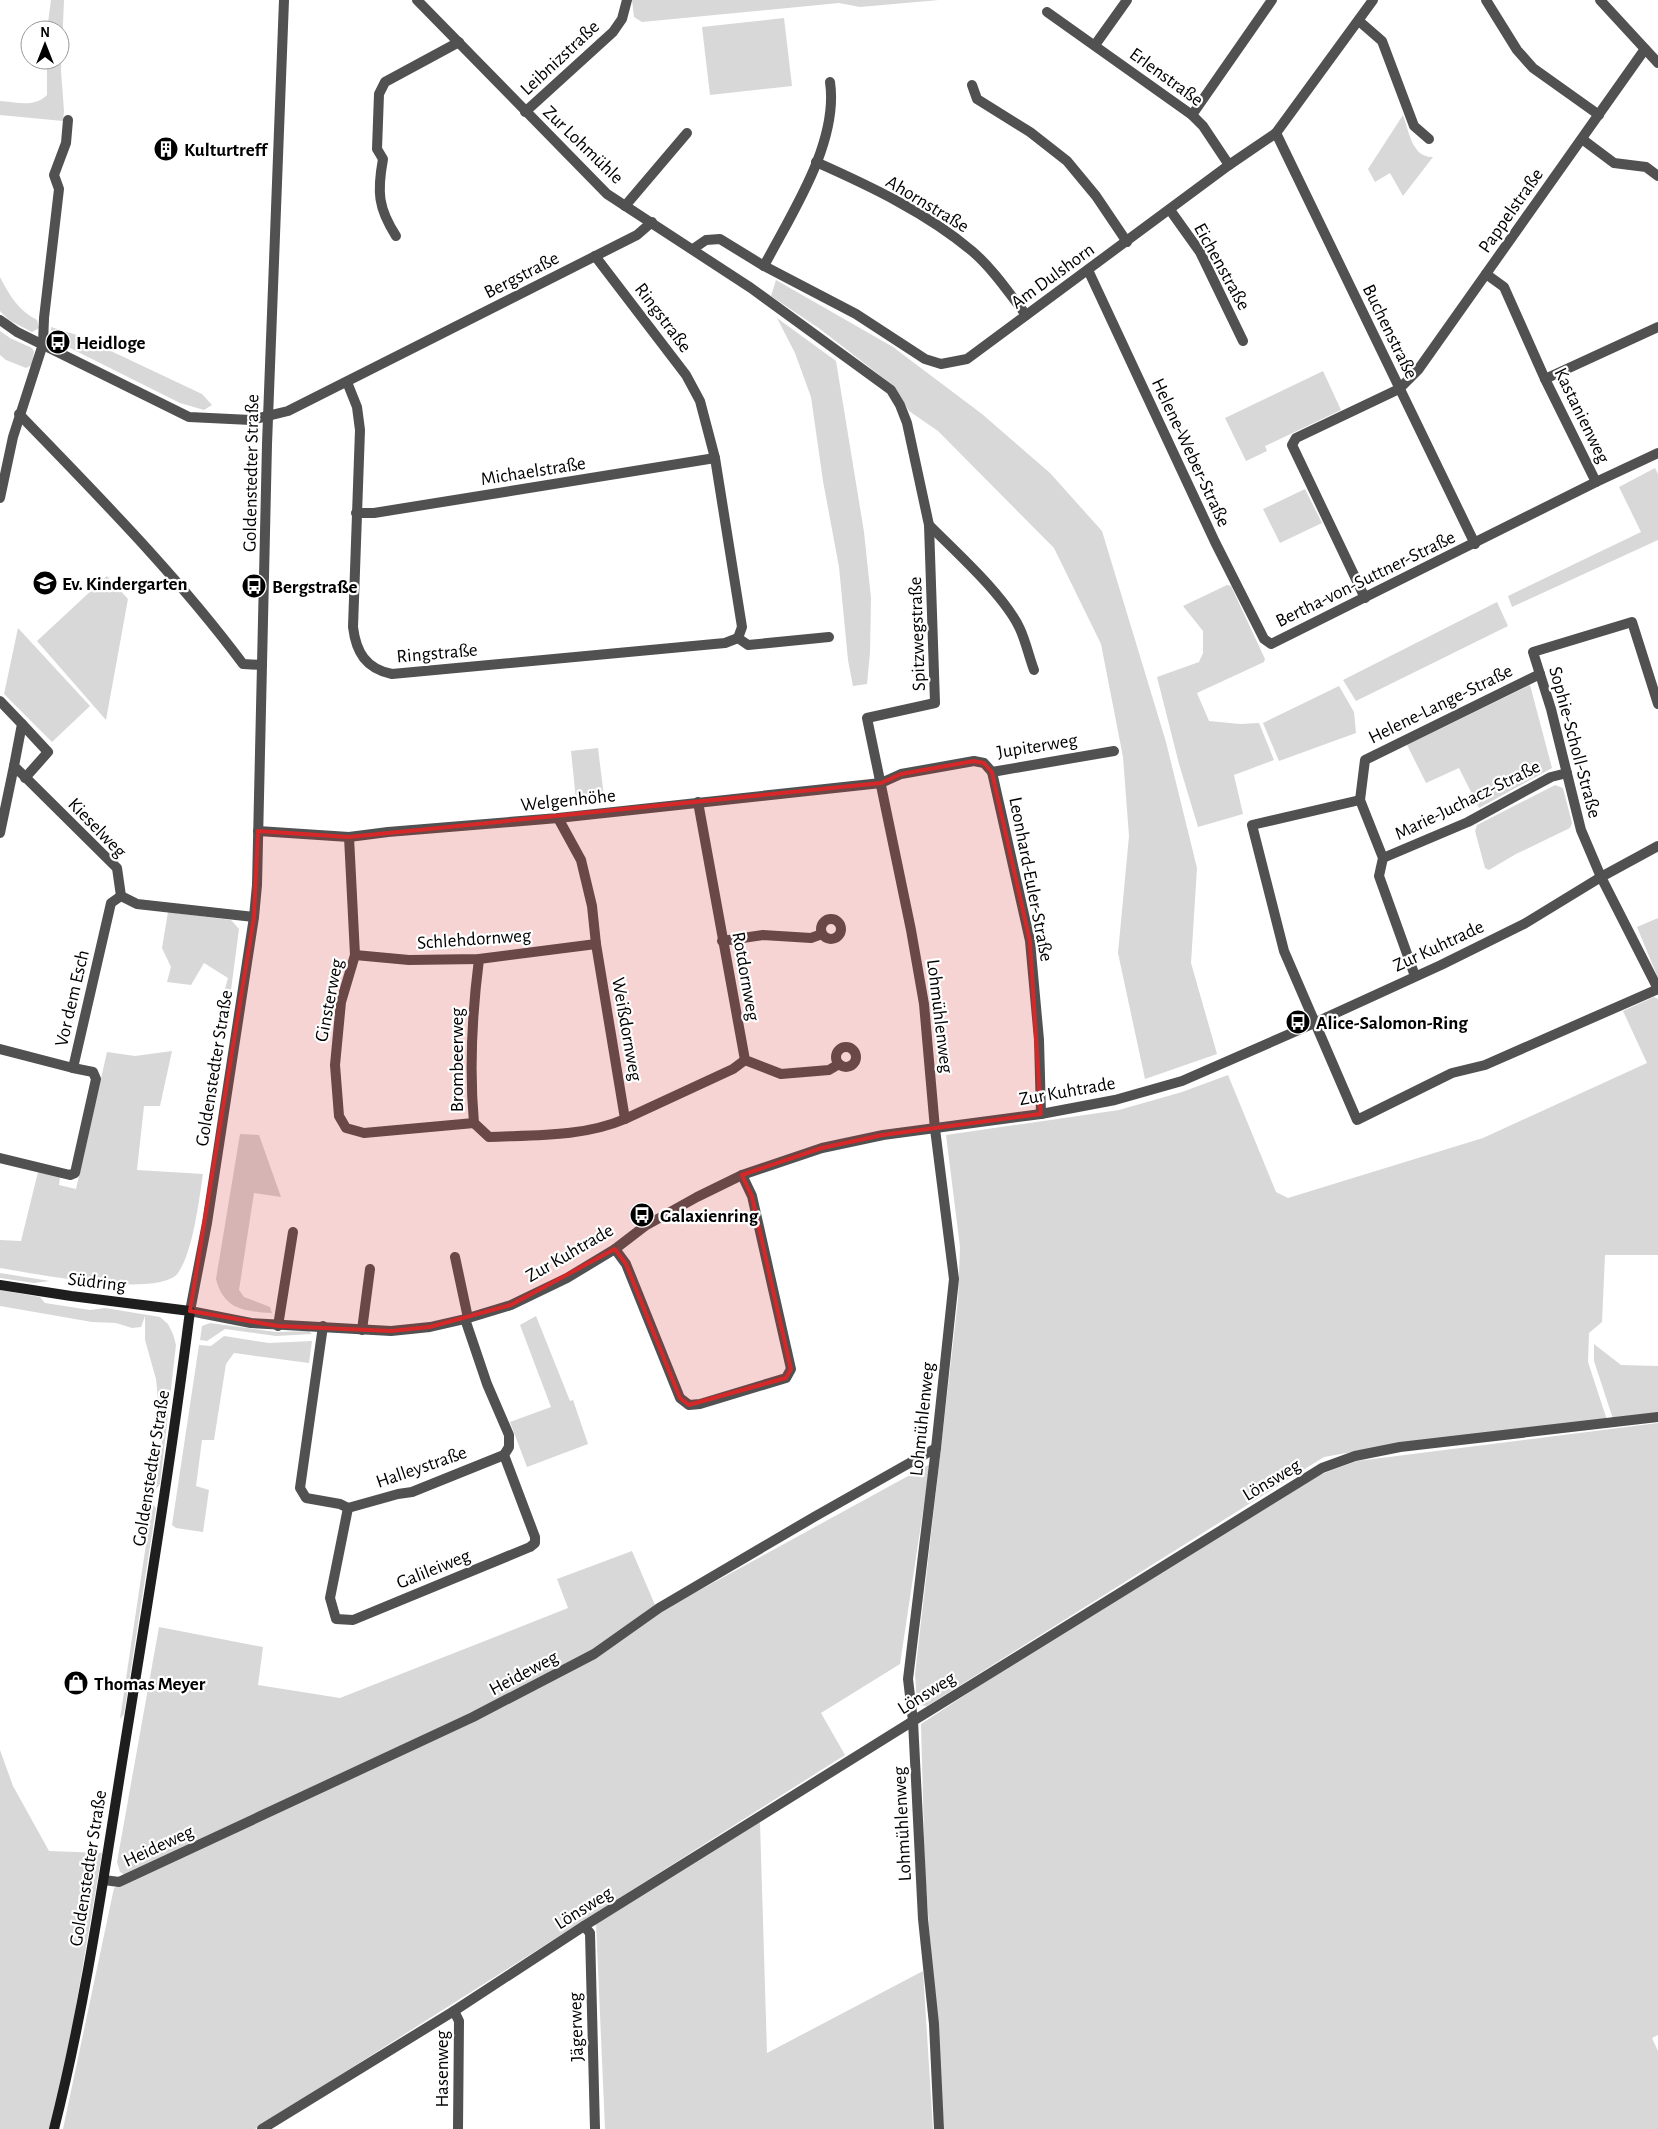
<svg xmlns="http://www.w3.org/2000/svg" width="1658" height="2129" font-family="'Alegreya Sans',sans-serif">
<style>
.green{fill:#d8d8d8}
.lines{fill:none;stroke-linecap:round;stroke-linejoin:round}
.minor{stroke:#515151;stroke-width:10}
.tertiary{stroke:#515151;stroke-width:10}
.secondary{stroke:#1e1e1e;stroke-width:10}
.marked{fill:#d62828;fill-opacity:0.2;stroke:#d62828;stroke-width:4;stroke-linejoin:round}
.labels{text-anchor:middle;stroke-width:4.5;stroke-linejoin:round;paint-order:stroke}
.street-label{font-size:19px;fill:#000;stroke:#fff}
.poi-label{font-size:19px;font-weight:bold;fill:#000;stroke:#fff;text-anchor:start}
</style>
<rect width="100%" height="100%" fill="#fff"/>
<g class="green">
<path d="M 51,0 L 64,0 L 61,71 L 64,111 L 63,121 L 0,115 L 0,101 C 17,102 34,108 47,95 L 47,60 L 60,60 L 60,30 L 47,30 Z"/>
<path d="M 632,0 L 939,0 L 860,7 L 839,3 L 642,22 L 634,17 Z"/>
<path d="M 784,18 L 792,86 L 710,95 L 702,27 Z"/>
<path d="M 1403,115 C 1409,131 1412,158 1433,157 L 1403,196 L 1390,173 L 1375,182 L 1368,169 Z"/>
<path d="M 0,277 C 9,295 19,311 37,320 L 39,328 L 32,332 L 9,320 L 0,311 Z"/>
<path d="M 776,280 L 893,347 L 982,414 L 1050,473 L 1102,531 L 1166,742 L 1197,868 L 1191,963 L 1217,1054 L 1145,1079 L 1118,953 L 1129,836 L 1123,757 L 1101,644 L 1054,548 L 938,431 L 909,411 L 895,387 L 820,329 L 771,296 Z"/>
<path d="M 777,318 L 836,361 L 864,532 L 871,598 L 870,653 L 867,684 L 853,686 L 848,660 L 839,567 L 823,481 L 811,397 L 795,353 Z"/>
<path d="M 51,327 L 77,335 L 202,394 L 212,405 L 204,410 L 180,403 L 52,339 Z"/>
<path d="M 0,331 L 10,338 L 32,348 L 34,352 L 32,365 L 26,368 L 6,360 L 0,355 Z"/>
<path d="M 1323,371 L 1341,410 L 1265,446 L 1267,451 L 1246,461 L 1225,418 Z"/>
<path d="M 1655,468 L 1658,474 L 1658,540 L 1512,607 L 1508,596 L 1641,532 L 1619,487 Z"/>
<path d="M 1305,489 L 1322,523 L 1280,543 L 1263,509 Z"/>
<path d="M 107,576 L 128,599 L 106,720 L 37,641 Z"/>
<path d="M 1227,585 L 1231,586 L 1265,659 L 1264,662 L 1197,693 L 1209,721 L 1240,724 L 1259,723 L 1274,760 L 1234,775 L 1243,814 L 1198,827 L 1179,764 L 1157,677 L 1199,662 L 1203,653 L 1203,631 L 1183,606 Z"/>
<path d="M 1497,602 L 1508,626 L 1356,701 L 1343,680 Z"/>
<path d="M 18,628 L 90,706 L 52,742 L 4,694 Z"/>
<path d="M 1530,685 L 1552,768 L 1479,808 L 1459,768 L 1426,783 L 1407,745 Z"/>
<path d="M 1339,686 L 1354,712 L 1356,733 L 1279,761 L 1263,723 Z"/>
<path d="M 598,748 L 604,797 L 576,800 L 571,751 Z"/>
<path d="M 1555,785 L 1563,788 L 1572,823 L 1570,828 L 1516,854 L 1489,870 L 1485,868 L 1475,831 L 1477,825 Z"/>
<path d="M 168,912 L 231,920 L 239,929 L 231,990 L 225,989 L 228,978 L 204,963 L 191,985 L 167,982 L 171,967 L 162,948 Z"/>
<path d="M 1658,918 L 1658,978 L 1637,927 Z"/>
<path d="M 1654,997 L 1658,999 L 1658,1255 L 1605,1255 L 1602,1322 L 1589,1333 L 1588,1362 L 1607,1420 L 1397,1444 L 1324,1457 L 927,1706 L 917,1705 L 915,1674 L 958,1300 L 960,1247 L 946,1135 L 1119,1110 L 1182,1092 L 1228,1075 L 1276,1192 L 1288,1198 L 1483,1138 L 1647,1063 L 1623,1011 Z"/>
<path d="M 172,1051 L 160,1106 L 144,1106 L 137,1170 L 203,1174 C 199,1200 193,1252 178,1273 C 159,1299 32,1273 0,1268 L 0,1240 L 21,1241 L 38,1172 L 60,1177 L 59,1185 L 76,1189 L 107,1052 L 135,1056 Z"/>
<path d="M 240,1134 L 259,1135 L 281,1197 L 254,1193 L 239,1290 L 244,1297 L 270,1307 L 272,1313 C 244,1311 224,1310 216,1279 Z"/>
<path d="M 0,1273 L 50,1281 L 34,1283 L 0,1278 Z"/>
<path d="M 0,1290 L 40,1297 L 45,1303 L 90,1310 L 105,1308 L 160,1317 L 168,1324 L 173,1334 L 176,1345 L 160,1484 L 156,1489 L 162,1442 L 156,1379 L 145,1340 L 145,1316 L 141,1327 L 132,1328 L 116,1323 L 92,1322 L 0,1306 Z"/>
<path d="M 536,1316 L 570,1401 L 573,1400 L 588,1444 L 527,1467 L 510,1422 L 551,1407 L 520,1325 Z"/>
<path d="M 210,1323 L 276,1332 L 309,1331 L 312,1334 L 276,1336 L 225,1329 L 207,1341 L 200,1340 L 202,1326 Z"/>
<path d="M 224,1336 L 269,1343 L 312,1341 L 309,1363 L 234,1353 L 226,1364 L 214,1440 L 202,1440 L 196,1486 L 209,1490 L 203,1532 L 176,1528 L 172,1525 L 199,1345 L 211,1346 Z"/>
<path d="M 1594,1344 L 1621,1365 L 1658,1366 L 1658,1413 L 1613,1419 L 1594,1361 Z"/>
<path d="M 1658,1423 L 1658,2035 L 1652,2038 L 1658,2051 L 1658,2129 L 944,2129 L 925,1872 L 921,1724 L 1034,1650 L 1319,1475 L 1357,1461 Z"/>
<path d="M 930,1464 L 900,1664 L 821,1713 L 845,1755 L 255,2129 L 63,2129 L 114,1888 L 475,1719 L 658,1613 Z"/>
<path d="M 152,1504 L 156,1508 L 124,1714 L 120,1719 Z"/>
<path d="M 632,1551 L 655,1605 L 593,1650 L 448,1725 L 127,1876 L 120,1872 L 117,1862 L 159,1627 L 263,1647 L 258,1685 L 340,1698 L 568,1608 L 557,1579 Z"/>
<path d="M 0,1750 L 13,1786 L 49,1851 L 102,1853 L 66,2065 L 49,2129 L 0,2129 Z"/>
<path d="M 760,1822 L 767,2053 L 923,1971 L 933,2129 L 605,2129 L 596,1923 Z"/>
</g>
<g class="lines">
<g class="minor">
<path d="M 284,0 L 267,444 L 257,885 L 254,917 L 207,1223 L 190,1311 L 251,1323 L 391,1331 L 430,1327 L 465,1319 L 511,1305 L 567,1278 L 615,1249 L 645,1226 L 697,1197 L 742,1175 L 822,1148 L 883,1135 L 1041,1114 L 1115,1100 L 1182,1081 L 1301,1029 L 1441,965 L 1524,924 L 1601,877 L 1658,846"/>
<path d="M 417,0 L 607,194 L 751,288 L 891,390 L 900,405 L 907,423 L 929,525 L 935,703 L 867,718 L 911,930 L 924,1004 L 935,1129 L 954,1279 L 936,1448 L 908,1679 L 913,1721 L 923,1919 L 934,2024 L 939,2129"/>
<path d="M 1486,0 L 1517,50 L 1533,68 L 1599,115"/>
<path d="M 1047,12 L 1192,115 L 1203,126 L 1229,165"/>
<path d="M 1359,21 L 1382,41 L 1414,126 L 1429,139"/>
<path d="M 1095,45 L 1127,0"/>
<path d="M 972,85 L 977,99 L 1030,132 L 1067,161 L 1096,196 L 1127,242"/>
<path d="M 525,112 L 613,32 L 622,19 L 627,0"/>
<path d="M 1192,115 L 1272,0"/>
<path d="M 1276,133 L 1475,544"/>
<path d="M 1582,139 L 1614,163 L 1646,167 L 1658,176"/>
<path d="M 816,162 C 870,186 927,213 972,251 C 993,269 1009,293 1026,315"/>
<path d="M 625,206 L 687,133"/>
<path d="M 1170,210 L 1200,252 L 1243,341"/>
<path d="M 396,236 C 378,208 377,192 383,159 L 377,149 L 379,94 L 385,82 L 459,42"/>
<path d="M 693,249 L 706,240 L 720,239 L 764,266 L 856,314 L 925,359 L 941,364 L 967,359 L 1229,165 L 1276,133 L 1373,0"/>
<path d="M 595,256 L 686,375 L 700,401 L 715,458 L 742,627 L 738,638"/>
<path d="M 764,266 C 791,214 839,143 830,82"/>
<path d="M 1088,270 L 1215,542 L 1264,639 L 1271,644 L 1596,482 L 1545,379 L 1504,287 L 1486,274"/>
<path d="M 0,320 L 17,332 L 189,417 L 251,420 L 288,411 L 637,235 L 652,222"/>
<path d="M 1545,379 L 1658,327"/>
<path d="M 347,382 L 357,407 L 360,430 L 353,627 C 356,652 366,669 392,674 L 725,643 L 738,638"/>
<path d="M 19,414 C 97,495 176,574 243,664 L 262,665"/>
<path d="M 1596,482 L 1658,453"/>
<path d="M 0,498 L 13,437 L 43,344 L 44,318 L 59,189 L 54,175 L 66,143 L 68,120"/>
<path d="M 356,513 L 374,513 L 715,458"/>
<path d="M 929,525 C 956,552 1005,596 1020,629 C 1026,642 1029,657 1034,670"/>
<path d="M 1365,598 L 1292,445 L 1296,438 L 1399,389 L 1418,370 L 1645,49"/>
<path d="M 738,638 L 748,645 L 829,637"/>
<path d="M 0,701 L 22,724 L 14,766 L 117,868 L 121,896 L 137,904 L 254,917"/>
<path d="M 22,724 L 48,752 L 25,778"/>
<path d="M 992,772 L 1030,941 L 1039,1040 L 1041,1114"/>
<path d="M 1360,800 L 1365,760 L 1540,674"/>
<path d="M 698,802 L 745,1060 L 781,1074 L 829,1070 L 839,1064"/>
<path d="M 558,818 L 581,860 L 592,906 L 596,944 L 625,1119 L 733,1069 L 745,1060"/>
<path d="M 258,831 L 349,837 L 388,832 L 558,818 L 881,783 L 901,774 L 974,761 L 984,763 L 992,772 L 1114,751"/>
<path d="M 0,833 L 14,766"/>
<path d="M 349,837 L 355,955 L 341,1002 L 335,1065 L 339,1116 L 346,1128 L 364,1133 L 474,1123"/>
<path d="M 1383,858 L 1468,822 L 1551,777 L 1567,773"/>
<circle cx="831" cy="929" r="10"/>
<path d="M 722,941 L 763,935 L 811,938 L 822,934"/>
<path d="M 355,955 L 409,960 L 479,959 L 596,944"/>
<path d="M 479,959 C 472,1014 469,1068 474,1123 L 489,1137 C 535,1135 583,1137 625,1119"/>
<path d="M 1415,976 L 1379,876 L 1383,858 L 1360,800 L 1252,825 L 1284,951 L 1357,1120 L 1452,1073 L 1485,1065 L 1658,989 L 1601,877 L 1581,830 L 1551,709 L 1533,652 L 1632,622 L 1658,704"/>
<circle cx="846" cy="1057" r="10"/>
<path d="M 0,1049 L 73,1068 L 111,903 L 121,896"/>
<path d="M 0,1158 L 70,1175 L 75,1173 L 96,1079 L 93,1072 L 73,1068"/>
<path d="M 615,1249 L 626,1264 L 680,1398 L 689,1405 L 700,1404 L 786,1378 L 791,1369 L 752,1196 L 742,1175"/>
<path d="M 455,1257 L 468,1318"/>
<path d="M 278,1326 L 293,1232"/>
<path d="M 323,1326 L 300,1488 L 306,1498 L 340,1504 L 348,1508 L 330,1598 L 336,1619 L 353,1620 L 530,1547 L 535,1543 L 535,1537 L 504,1455 L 509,1447 L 509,1435 L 487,1384 L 465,1319"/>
<path d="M 362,1330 L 370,1269"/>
<path d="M 348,1508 L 398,1494 L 412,1492 L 504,1455"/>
<path d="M 104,1880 L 119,1882 L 473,1717 L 594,1654 L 659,1608 L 814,1517 L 936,1448"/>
<path d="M 584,1926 L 590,1933 L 595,2129"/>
<path d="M 454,2011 L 459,2021 L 458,2129"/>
<path d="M 262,2129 L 454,2011 L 584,1926 L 913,1721 L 1322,1468 L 1355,1456 L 1400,1447 L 1658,1417"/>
</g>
<path class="tertiary" d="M 1600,0 L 1658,63"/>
<path class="secondary" d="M 0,1285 L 71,1296 L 190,1311 C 171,1460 147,1608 123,1756 C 103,1881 85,2007 54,2129"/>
</g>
<path class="marked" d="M 974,761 L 984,763 L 992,772 L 1030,941 L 1041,1114 L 883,1135 L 822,1148 L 742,1175 L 752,1196 L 791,1369 L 786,1378 L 689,1405 L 680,1398 L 626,1264 L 615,1249 L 511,1305 L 430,1327 L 391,1331 L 278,1326 L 190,1311 L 254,917 L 258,831 L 349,837 L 881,783 L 901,774 Z"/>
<defs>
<symbol id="building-disc" viewBox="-11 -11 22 22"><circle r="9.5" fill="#000" stroke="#fff"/><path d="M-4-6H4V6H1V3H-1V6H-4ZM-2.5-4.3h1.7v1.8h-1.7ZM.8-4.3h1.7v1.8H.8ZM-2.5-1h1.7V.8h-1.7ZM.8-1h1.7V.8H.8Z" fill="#fff"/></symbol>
<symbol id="bus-disc" viewBox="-11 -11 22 22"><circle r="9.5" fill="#000" stroke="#fff"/><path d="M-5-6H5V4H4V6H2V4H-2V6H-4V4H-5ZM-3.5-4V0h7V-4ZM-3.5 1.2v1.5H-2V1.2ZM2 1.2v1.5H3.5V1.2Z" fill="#fff"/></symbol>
<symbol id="school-disc" viewBox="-11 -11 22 22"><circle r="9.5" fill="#000" stroke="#fff"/><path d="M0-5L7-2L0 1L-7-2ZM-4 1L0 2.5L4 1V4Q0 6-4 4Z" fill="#fff"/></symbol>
<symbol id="shop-disc" viewBox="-11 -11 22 22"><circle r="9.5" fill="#000" stroke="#fff"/><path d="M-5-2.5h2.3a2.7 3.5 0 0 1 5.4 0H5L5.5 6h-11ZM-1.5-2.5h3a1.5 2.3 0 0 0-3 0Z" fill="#fff"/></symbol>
</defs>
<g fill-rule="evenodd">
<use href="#building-disc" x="152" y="135" width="28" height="28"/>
<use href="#bus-disc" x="44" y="328" width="28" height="28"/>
<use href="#school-disc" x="31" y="569" width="28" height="28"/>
<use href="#bus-disc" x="240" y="572" width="28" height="28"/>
<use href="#bus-disc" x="1284" y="1008" width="28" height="28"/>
<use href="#bus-disc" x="628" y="1201" width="28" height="28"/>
<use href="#shop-disc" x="62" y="1669" width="28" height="28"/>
</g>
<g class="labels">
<g class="street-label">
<text transform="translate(559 57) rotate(-43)" y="7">Leibnizstraße</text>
<text transform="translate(1167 76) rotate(36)" y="7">Erlenstraße</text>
<text transform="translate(584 144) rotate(44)" y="7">Zur Lohmühle</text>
<text transform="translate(928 203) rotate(31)" y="7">Ahornstraße</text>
<text transform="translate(1510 210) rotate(-55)" y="7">Pappelstraße</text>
<text transform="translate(1223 266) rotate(61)" y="7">Eichenstraße</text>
<text transform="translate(521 274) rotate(-27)" y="7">Bergstraße</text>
<text transform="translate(1052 275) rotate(-36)" y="7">Am Dulshorn</text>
<text transform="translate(664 317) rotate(53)" y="7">Ringstraße</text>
<text transform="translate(1391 331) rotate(64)" y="7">Buchenstraße</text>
<text transform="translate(1583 415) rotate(64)" y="7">Kastanienweg</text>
<text transform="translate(1192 452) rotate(65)" y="7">Helene-Weber-Straße</text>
<text transform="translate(533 470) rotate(-9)" y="7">Michaelstraße</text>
<text transform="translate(250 473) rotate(-89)" y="7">Goldenstedter Straße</text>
<text transform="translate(1365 578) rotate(-26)" y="7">Bertha-von-Suttner-Straße</text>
<text transform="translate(916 634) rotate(-92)" y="7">Spitzwegstraße</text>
<text transform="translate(437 652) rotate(-5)" y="7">Ringstraße</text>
<text transform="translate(1440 703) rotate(-26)" y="7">Helene-Lange-Straße</text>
<text transform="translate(1576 742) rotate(75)" y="7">Sophie-Scholl-Straße</text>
<text transform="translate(1037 745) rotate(-9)" y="7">Jupiterweg</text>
<text transform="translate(568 799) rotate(-6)" y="7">Welgenhöhe</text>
<text transform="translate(1467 799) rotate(-26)" y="7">Marie-Juchacz-Straße</text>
<text transform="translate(98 827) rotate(46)" y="7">Kieselweg</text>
<text transform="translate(1032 879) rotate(79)" y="7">Leonhard-Euler-Straße</text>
<text transform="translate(474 938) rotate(-4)" y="7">Schlehdornweg</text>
<text transform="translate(1438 945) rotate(-25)" y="7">Zur Kuhtrade</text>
<text transform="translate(747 976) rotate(80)" y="7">Rotdornweg</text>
<text transform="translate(71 998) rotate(-77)" y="7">Vor dem Esch</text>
<text transform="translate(328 1000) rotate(-79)" y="7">Ginsterweg</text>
<text transform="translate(941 1016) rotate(83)" y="7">Lohmühlenweg</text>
<text transform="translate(628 1029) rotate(80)" y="7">Weißdornweg</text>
<text transform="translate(456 1060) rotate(-90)" y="7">Brombeerweg</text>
<text transform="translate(213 1068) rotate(-81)" y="7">Goldenstedter Straße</text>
<text transform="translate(1067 1090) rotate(-10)" y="7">Zur Kuhtrade</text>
<text transform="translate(569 1252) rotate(-30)" y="7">Zur Kuhtrade</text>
<text transform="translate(97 1281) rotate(7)" y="7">Südring</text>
<text transform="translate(921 1419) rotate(-84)" y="7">Lohmühlenweg</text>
<text transform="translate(421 1466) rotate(-19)" y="7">Halleystraße</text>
<text transform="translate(150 1468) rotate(-81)" y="7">Goldenstedter Straße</text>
<text transform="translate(1271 1479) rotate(-31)" y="7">Lönsweg</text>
<text transform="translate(433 1568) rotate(-22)" y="7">Galileiweg</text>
<text transform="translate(523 1672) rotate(-28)" y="7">Heideweg</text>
<text transform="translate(926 1692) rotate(-32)" y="7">Lönsweg</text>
<text transform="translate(901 1824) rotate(-93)" y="7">Lohmühlenweg</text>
<text transform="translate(158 1845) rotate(-25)" y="7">Heideweg</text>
<text transform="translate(87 1868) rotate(-81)" y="7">Goldenstedter Straße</text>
<text transform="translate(583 1907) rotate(-32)" y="7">Lönsweg</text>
<text transform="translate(575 2027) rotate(-92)" y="7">Jägerweg</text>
<text transform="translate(441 2069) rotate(-90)" y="7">Hasenweg</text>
</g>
<g class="poi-label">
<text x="184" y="156">Kulturtreff</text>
<text x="76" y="349">Heidloge</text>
<text x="62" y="590">Ev. Kindergarten</text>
<text x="272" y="593">Bergstraße</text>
<text x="1316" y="1029">Alice-Salomon-Ring</text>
<text x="660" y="1222">Galaxienring</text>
<text x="94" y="1690">Thomas Meyer</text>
</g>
</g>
<g transform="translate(45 45)"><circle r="24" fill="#ffffff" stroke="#999999"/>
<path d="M0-4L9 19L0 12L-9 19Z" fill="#000000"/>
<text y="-8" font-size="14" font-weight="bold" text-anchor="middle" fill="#000000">N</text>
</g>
</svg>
